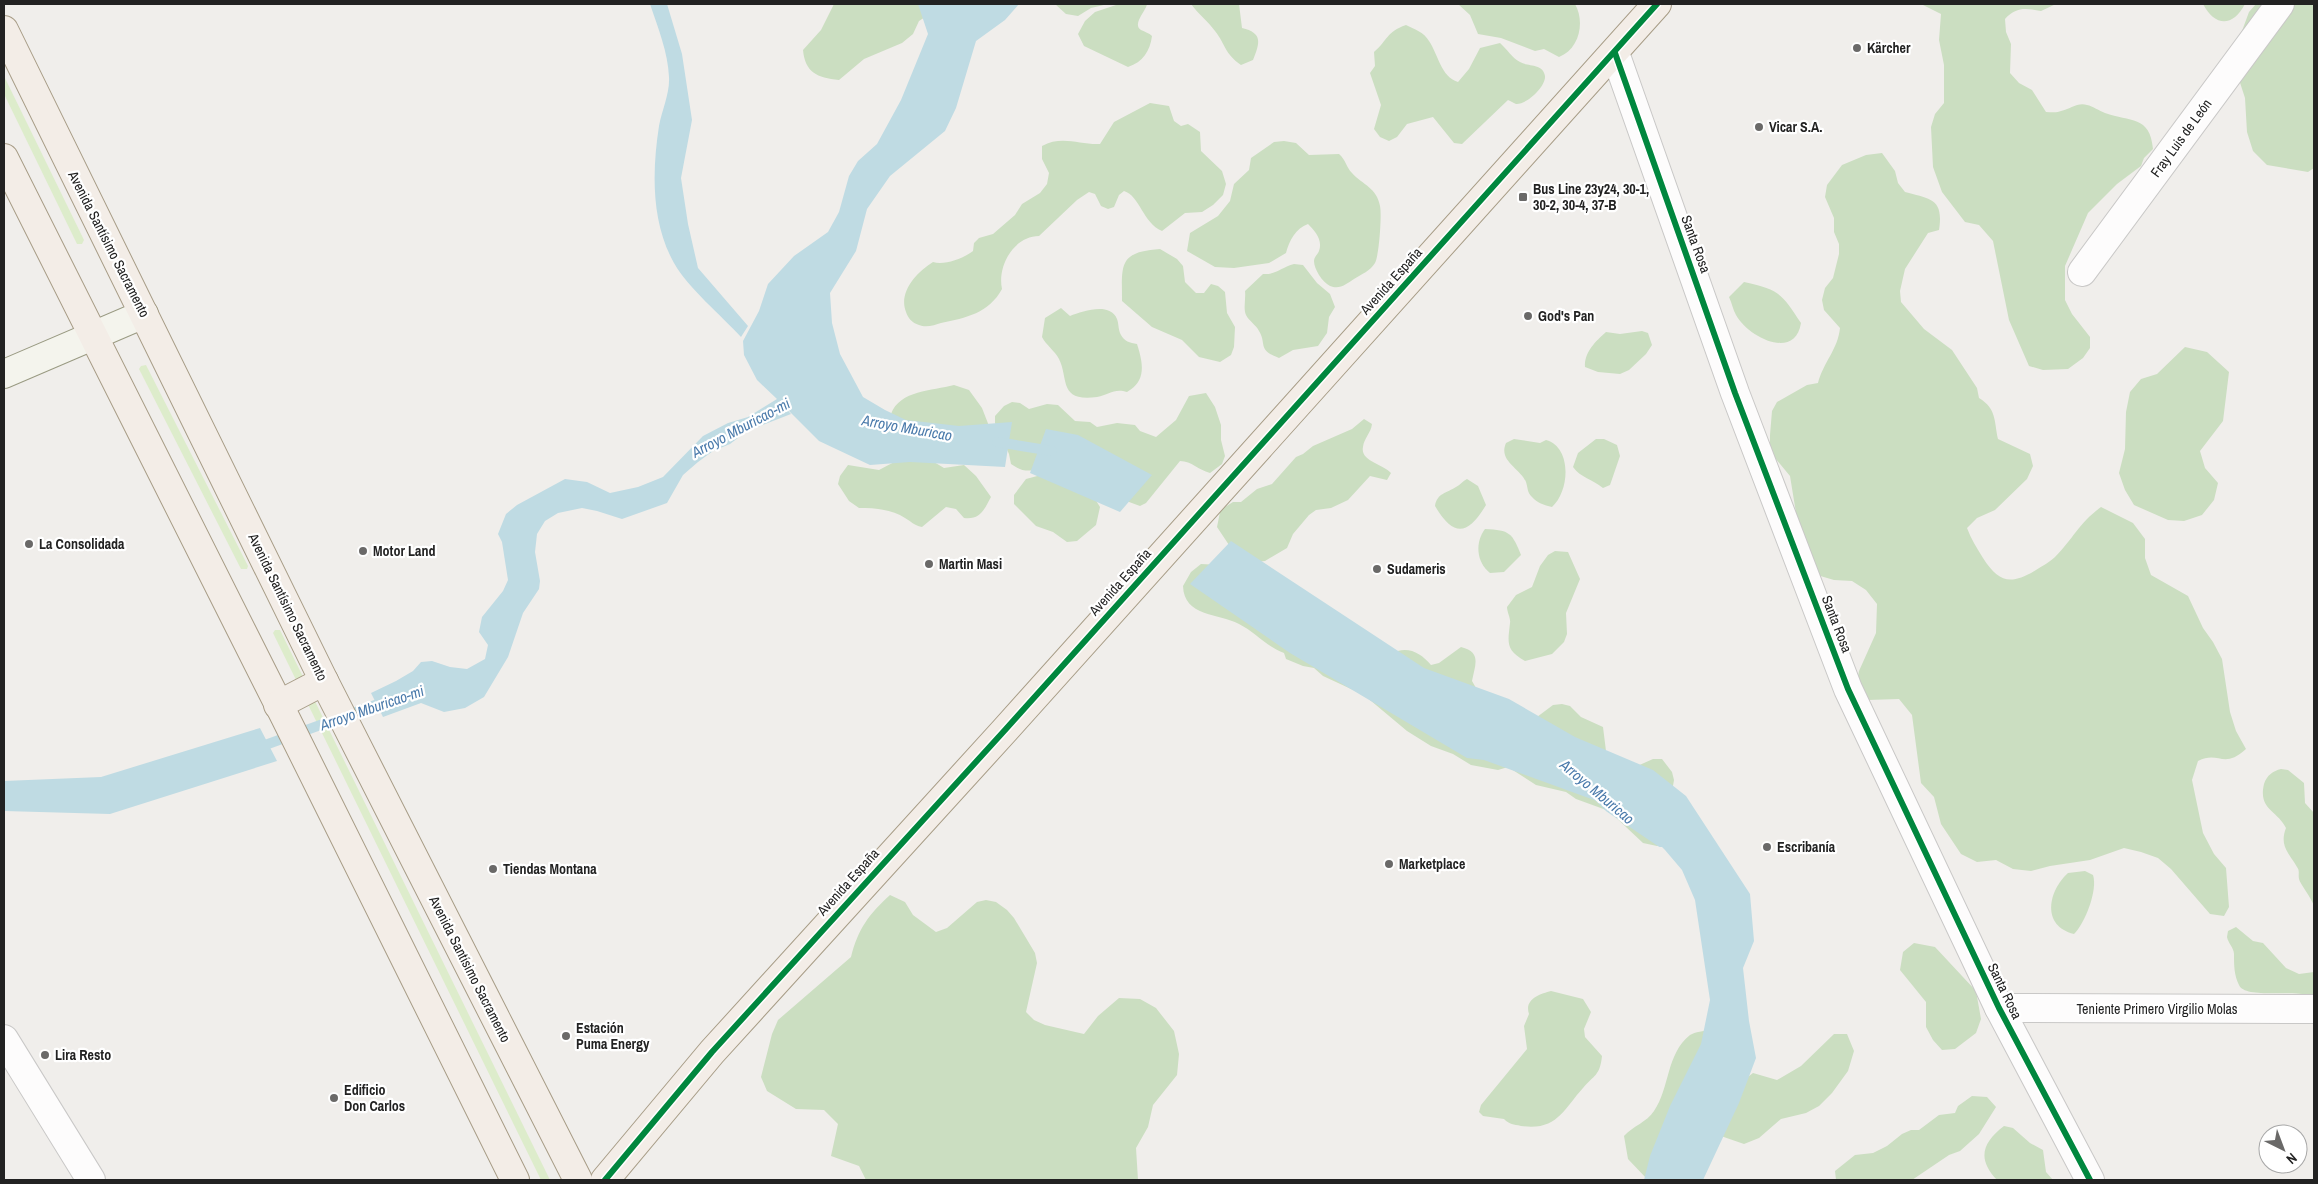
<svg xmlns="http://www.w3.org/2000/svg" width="2318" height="1184" font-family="'Archivo Narrow',sans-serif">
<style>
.grass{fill:#ddeccb}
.forest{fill:#cbdec1}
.water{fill:#bfdbe3}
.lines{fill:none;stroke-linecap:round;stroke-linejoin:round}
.stream{stroke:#bfdbe3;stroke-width:10}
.minor-casing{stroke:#c9c8c7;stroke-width:30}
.tertiary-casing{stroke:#c9c8c7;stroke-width:30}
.secondary-casing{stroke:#999a82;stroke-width:30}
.primary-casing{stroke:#a79c86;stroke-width:30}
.minor{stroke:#fdfcfc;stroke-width:28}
.tertiary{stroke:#fdfcfc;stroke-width:28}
.secondary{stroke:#f4f4ed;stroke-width:28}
.primary{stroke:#f3ede7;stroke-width:28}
.cycleway-casing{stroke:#fff;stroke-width:9}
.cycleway{stroke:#00873e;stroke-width:6}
.poi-dot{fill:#6a6968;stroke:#fff;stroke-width:2}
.labels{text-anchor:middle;stroke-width:4.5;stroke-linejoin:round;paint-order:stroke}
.poi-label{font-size:14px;font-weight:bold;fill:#222;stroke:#fff;text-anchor:start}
.street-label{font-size:14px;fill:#222;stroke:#fff}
.water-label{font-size:15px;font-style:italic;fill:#4a7aab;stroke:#fff}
</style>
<rect width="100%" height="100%" fill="#f0eeeb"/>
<g class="grass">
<path d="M 4,76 L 84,240 L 82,244 L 77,244 L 4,94 Z"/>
<path d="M 146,365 L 248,566 L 247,569 L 241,569 L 139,369 L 141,366 Z"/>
<path d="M 275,630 L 280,630 L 550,1180 L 541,1180 L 273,633 Z"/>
</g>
<g class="forest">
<path d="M 834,4 L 962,4 L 937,9 L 919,21 L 913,34 L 902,43 L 864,59 L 839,80 C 817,78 805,72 803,50 L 821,30 Z"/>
<path d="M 1055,4 L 1108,4 L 1091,8 L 1078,16 L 1066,14 Z"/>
<path d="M 1119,4 L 1147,4 C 1146,11 1132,24 1141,30 C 1145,32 1149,33 1152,36 C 1150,51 1143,62 1128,67 L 1084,46 L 1078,34 L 1085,21 L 1095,12 Z"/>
<path d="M 1191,4 L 1239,4 L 1242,28 C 1263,33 1260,43 1253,60 L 1241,65 C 1224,53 1226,45 1215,31 C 1208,21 1198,14 1191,4 Z"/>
<path d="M 1458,4 L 1575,4 C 1585,21 1580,49 1559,57 L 1544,49 L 1535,51 L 1501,38 L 1478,34 L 1470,15 Z"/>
<path d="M 1921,4 L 2056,4 L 2041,11 C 2025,8 2016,7 2005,19 L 2006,32 L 2011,44 L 2010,73 L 2019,83 L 2032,90 L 2046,112 C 2051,112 2057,113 2061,111 C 2070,109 2078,102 2087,105 C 2093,106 2099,111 2105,113 C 2130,122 2150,115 2153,149 L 2144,158 L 2141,166 L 2117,184 L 2088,213 L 2065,266 L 2065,300 L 2072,314 L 2090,337 L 2090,348 L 2083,358 L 2068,369 L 2043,370 L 2029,366 L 2009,320 L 1993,241 L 1979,225 L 1965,222 L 1942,192 L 1933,167 L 1931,127 L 1935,114 L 1944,103 L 1944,65 L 1939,40 L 1941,14 Z"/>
<path d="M 2203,4 L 2245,4 C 2233,27 2215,27 2203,4 Z"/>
<path d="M 2256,4 L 2314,4 L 2314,168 L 2308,172 L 2267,165 L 2253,151 L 2247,132 L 2245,98 L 2232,58 L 2249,12 Z"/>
<path d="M 1406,25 C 1414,29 1424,32 1429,41 C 1438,54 1441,77 1458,82 L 1469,69 L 1480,48 L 1500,43 C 1507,49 1512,58 1520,62 C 1528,67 1543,63 1545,76 C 1546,87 1526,105 1516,104 C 1513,103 1511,101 1508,100 L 1462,144 L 1454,143 L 1433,117 L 1407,124 L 1397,137 L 1389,141 L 1380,137 L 1374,129 L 1381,105 L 1370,73 L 1375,66 L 1374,52 C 1388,40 1386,32 1406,25 Z"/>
<path d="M 1150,103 L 1169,106 L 1174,121 L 1181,126 L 1188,124 L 1200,132 L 1201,151 L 1222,171 L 1226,184 L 1223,195 L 1213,205 L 1202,212 L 1185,213 L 1162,231 C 1143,223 1140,196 1124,191 L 1119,195 L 1114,207 L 1108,209 L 1101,206 L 1095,194 L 1089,192 L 1077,200 L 1039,236 C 1014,236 997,266 1002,289 C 989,313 966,318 941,323 C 935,325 926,328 919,325 C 912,323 908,318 906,312 C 898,292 917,272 933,262 C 944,266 964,258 973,251 L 974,243 L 979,238 L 993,234 L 1015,215 L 1022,204 L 1040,193 L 1047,184 L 1049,173 L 1042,159 L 1042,146 C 1062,135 1080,145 1100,144 L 1114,122 Z"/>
<path d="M 1284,141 L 1296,143 L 1309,155 L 1339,154 C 1346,160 1346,167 1352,173 C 1363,185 1377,188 1380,206 C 1382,215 1379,256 1375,263 C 1370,271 1362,274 1354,279 C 1346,284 1340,290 1330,286 C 1322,282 1314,269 1314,261 C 1314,257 1318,254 1319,251 C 1323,240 1315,231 1308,224 C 1296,228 1289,241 1286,253 L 1269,263 L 1234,268 L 1215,267 L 1187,251 L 1190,233 L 1218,216 L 1230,201 L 1234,184 L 1249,170 L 1251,158 L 1274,142 Z"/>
<path d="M 1882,153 L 1895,171 L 1898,183 L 1905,192 C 1930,199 1944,198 1939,230 L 1928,233 L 1905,269 L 1900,291 L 1901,302 L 1924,329 L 1952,350 L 1977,388 L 1979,398 C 1997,409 1994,421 1998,439 L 2030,454 L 2033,466 L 2027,479 L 1995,510 L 1977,518 L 1967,528 C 1971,539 1977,548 1983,558 C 1999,583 2011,585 2036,570 C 2042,566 2050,562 2055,557 C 2073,539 2079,523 2101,507 L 2133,523 L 2145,539 L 2145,558 L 2151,575 L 2188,596 L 2203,628 L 2213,642 L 2222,659 L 2230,712 L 2236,731 L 2246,749 C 2223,770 2219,750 2198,761 L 2192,780 L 2203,833 L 2214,854 L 2226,868 L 2229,907 L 2224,916 L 2210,914 L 2171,869 L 2158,858 L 2141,852 L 2124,848 L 2090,860 L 2050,866 L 2031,871 L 2013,869 L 1996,860 L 1977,862 L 1961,854 L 1941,824 L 1934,797 L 1921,783 L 1912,715 L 1899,699 L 1868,700 L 1856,687 L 1859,671 L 1876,633 L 1877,604 L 1866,590 L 1852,581 L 1834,580 L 1817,575 L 1798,525 L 1790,476 L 1775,458 L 1770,448 L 1770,435 L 1772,411 L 1777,402 L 1807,385 L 1818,383 C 1823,363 1838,349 1840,328 L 1824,310 L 1822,300 L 1825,288 L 1833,278 L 1839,254 L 1839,244 L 1834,232 L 1834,218 L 1825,197 L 1827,185 L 1842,165 L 1866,155 Z"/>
<path d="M 1160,249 L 1177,259 L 1183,266 L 1185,282 L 1196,293 L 1204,293 L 1211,284 L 1218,286 L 1225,292 L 1227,313 L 1235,327 L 1234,347 L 1231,355 L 1220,362 L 1199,357 L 1182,340 L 1152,327 L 1122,301 C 1122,265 1118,252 1160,249 Z"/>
<path d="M 1294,264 L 1303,265 L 1317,283 L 1330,294 L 1335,307 L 1329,317 L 1327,333 L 1318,346 L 1293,350 L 1279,358 C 1257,350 1267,344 1259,331 C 1256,325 1249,321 1246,315 C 1243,308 1246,299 1245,291 L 1263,274 C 1276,275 1282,267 1294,264 Z"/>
<path d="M 1744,282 C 1780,290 1781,293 1801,323 C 1795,361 1748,337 1736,315 C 1733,310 1732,303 1729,297 Z"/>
<path d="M 1061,308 L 1070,316 C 1083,311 1110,302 1117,319 C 1119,324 1118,330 1121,335 C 1124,341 1130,343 1137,344 C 1143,363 1147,381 1127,392 C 1114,388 1109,395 1097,397 C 1058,402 1069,379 1059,359 C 1055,351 1046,345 1042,337 L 1045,318 Z"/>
<path d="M 1642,331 L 1648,333 L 1652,345 L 1646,354 L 1629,370 L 1620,374 L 1598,372 L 1585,367 C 1584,352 1596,341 1606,332 L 1620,334 Z"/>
<path d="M 2185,347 L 2207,352 L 2229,372 L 2223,421 L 2200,451 L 2205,468 L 2218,483 L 2214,500 L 2202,515 L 2184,521 L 2168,520 L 2134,505 L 2125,490 L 2119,473 L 2125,449 L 2126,412 L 2130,392 L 2141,379 L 2157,374 Z"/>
<path d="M 954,385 L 969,390 L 982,408 L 989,426 L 968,448 L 891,414 C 900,390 932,391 954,385 Z"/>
<path d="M 1206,393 L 1215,407 L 1221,425 L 1221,440 L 1225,456 L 1222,464 L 1210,473 C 1198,470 1192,461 1180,461 L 1146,503 L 1140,506 L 1039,469 C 1028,472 1021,471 1011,464 L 1009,454 L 995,423 L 995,416 L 1004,406 L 1012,402 L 1020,403 L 1029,409 L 1047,404 L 1058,405 L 1075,421 L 1090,422 L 1097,427 L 1117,423 L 1135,425 L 1140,431 L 1156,437 L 1176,420 L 1189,396 Z"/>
<path d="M 1364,419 L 1372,424 C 1371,433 1364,438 1363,447 C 1360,461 1383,464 1391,473 L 1387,480 L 1370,476 L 1348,500 L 1331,508 L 1316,510 L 1309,515 L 1293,534 L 1287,548 L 1265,561 L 1256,562 L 1229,545 L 1217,527 L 1220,512 L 1225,507 L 1233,502 L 1241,502 L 1257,489 L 1272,484 L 1296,457 L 1303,454 L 1313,446 L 1352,429 Z"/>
<path d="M 1514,439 L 1540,443 L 1546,440 C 1572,447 1570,491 1552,507 C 1544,505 1537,503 1532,497 C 1527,492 1528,488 1526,482 C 1520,468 1498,461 1506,443 Z"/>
<path d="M 1596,439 L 1604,439 L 1617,445 L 1620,456 L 1610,485 L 1603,488 C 1592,479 1581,478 1573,467 L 1578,453 Z"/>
<path d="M 898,460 L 934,462 L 944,468 L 964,465 L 976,476 L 991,497 C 984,510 980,520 964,518 L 956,509 L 946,507 L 922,527 C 913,525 912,522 905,518 C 892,509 874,508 859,508 L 849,501 L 838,484 L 840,476 L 848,465 L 879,470 Z"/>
<path d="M 1041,475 L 1095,499 L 1100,507 L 1096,525 L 1077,541 L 1067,542 L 1053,532 L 1036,526 L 1014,504 L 1014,495 L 1026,479 Z"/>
<path d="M 1467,479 L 1478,486 L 1486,505 C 1468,535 1454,538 1435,506 C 1437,493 1447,493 1456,487 C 1460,485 1463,481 1467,479 Z"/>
<path d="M 1485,529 C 1510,530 1512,533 1521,555 L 1504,572 L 1490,573 C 1476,562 1475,542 1485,529 Z"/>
<path d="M 1555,551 L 1568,552 L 1580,579 L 1566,613 L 1567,634 L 1564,642 L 1552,654 L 1525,661 C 1505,650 1508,642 1510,623 C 1511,619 1507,612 1507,607 L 1516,595 L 1532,587 L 1540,566 L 1548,555 Z"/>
<path d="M 1201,564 L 1220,565 L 1390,654 C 1407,645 1420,652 1431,665 L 1439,663 L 1461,647 C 1482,652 1475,665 1472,681 L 1476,688 L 1533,720 L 1553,705 L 1562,704 L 1570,706 L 1581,717 L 1603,727 L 1606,751 L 1635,767 L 1653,759 L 1662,759 L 1672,772 L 1674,780 L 1663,844 L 1657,846 L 1643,843 L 1609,811 L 1576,799 L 1566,792 L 1536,785 L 1508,767 L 1498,770 L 1471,765 L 1453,754 L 1431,746 L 1407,731 L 1364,695 L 1323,676 L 1314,668 L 1303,666 L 1286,659 L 1284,653 C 1267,647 1255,632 1239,624 C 1218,613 1184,617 1183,586 L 1191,572 Z"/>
<path d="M 2281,769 L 2288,770 L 2304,783 L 2305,803 L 2314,813 L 2314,906 C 2311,897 2300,884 2299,879 C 2298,874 2300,871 2297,867 C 2289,853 2279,846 2286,828 C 2277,810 2258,810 2264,784 C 2267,775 2273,771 2281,769 Z"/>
<path d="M 2085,871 L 2093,875 C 2098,890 2085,923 2074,934 C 2041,926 2048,891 2068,873 Z"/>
<path d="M 890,895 L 905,902 L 913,915 L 936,932 L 947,928 L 977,902 L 986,900 L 996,902 L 1007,910 L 1014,918 L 1035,953 L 1037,963 L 1026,1012 L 1034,1020 L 1045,1025 L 1084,1034 L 1098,1016 L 1119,998 L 1140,999 L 1156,1008 L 1174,1031 L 1179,1054 L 1177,1075 L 1153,1105 L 1148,1127 L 1136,1148 L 1138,1180 L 866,1180 L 859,1166 L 831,1156 L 838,1124 L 824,1110 L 796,1109 L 767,1091 L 761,1077 L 772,1034 L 778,1020 L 851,957 C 858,929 869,914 890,895 Z"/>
<path d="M 2236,927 L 2253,941 L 2263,943 L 2286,968 L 2299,974 L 2314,972 L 2314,1003 C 2311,1000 2307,994 2302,994 C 2288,991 2244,998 2239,985 C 2234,975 2234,965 2234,954 C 2234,948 2228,943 2227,937 L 2228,931 Z"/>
<path d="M 1914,943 L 1935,947 L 1976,991 L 1981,1019 L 1976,1033 L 1955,1049 L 1942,1050 L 1933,1040 L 1926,1027 L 1926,1002 L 1900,970 L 1903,952 Z"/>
<path d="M 1551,991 L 1583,999 L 1591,1012 L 1584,1029 L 1585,1037 L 1602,1056 C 1600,1076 1594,1075 1583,1088 C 1563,1110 1557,1131 1521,1126 C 1513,1124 1510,1125 1504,1119 L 1483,1116 L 1479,1112 L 1481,1105 L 1527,1049 L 1524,1026 L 1529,1014 C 1524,999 1540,994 1551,991 Z"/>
<path d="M 1709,1030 L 1647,1179 L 1628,1159 L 1624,1136 C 1633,1126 1647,1122 1654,1111 C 1670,1088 1666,1054 1690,1035 C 1695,1032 1704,1031 1709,1030 Z"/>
<path d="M 1834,1034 L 1847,1034 L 1854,1051 L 1848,1071 L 1832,1093 L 1819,1106 L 1806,1113 L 1781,1119 L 1759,1138 L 1744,1144 L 1718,1135 L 1740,1083 L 1753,1073 L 1777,1080 L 1801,1066 Z"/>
<path d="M 1972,1096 L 1987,1097 L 1996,1107 L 1979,1134 L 1960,1151 L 1949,1155 L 1912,1180 L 1836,1180 L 1835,1171 L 1855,1155 L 1873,1153 L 1887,1146 L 1902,1134 L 1911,1130 L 1919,1130 L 1939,1115 L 1955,1113 L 1958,1106 Z"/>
<path d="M 2004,1126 L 2013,1128 L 2030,1143 L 2043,1150 L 2046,1172 L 2053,1180 L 1997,1180 C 1977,1159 1982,1143 2004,1126 Z"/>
</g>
<g class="water">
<path d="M 650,4 L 667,4 L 682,54 L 692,120 L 681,178 L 688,224 L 698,268 L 748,326 L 741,337 C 721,315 688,288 674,263 C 651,222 652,171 659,126 C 662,110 670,93 669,77 C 668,52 658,28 650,4 Z"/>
<path d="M 918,4 L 1019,4 L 1005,20 L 976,41 L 956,108 L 945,131 L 890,176 L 867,209 L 856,251 L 830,293 L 832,323 L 840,354 L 863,397 L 885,410 L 906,420 L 959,426 L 1012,422 L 1005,467 L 910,462 L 870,465 L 819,441 L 779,401 L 791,414 L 747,431 L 730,444 L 713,451 L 698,462 L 683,475 L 667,503 L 622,519 L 597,511 L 582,508 L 558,513 L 545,521 L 537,534 L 535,552 L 540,581 L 539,589 L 523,613 L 508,657 L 484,697 L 465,708 L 444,712 L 421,703 L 383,717 L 371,693 L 396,681 L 413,671 L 421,662 L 432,661 L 450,667 L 467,669 L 485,659 L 488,645 L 479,632 L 482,617 L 503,591 L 508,580 L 502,542 L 498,534 L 506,514 L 517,505 L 565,479 L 587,482 L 610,493 L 638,487 L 663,477 L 703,436 L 728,423 L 748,417 L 777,399 L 757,380 L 744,355 L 743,341 L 759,311 L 768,284 L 794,256 L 828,232 L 839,212 L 849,176 L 858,161 L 877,144 L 901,100 L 928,34 Z"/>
<path d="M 1046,429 L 1078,435 L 1152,475 L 1120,512 L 1030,473 Z"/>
<path d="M 1231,541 L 1424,668 L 1509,699 L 1575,737 L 1653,770 L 1686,796 L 1750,894 L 1754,941 L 1743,968 L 1749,1021 L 1756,1058 L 1739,1103 L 1703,1180 L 1644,1180 L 1650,1156 L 1670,1106 L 1701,1044 L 1710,1000 L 1695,900 L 1682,870 L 1665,850 L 1627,812 L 1484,760 L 1467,758 L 1290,653 L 1190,584 Z"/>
<path d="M 260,728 L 277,761 L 110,814 L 4,811 L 4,781 L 101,777 Z"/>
</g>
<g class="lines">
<g class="stream">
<path d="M 997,442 L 1052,451"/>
<path d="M 257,748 L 389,700"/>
<path d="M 1598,796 L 1609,807 L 1661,842"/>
</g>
<defs>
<g id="minor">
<path d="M 2082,272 L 2280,4"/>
<path d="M 4,1039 L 91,1180"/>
</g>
<g id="tertiary">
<path d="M 1615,53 L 1735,393 L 1848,689 L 1999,1008 L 2090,1180"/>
<path d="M 1999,1008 L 2314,1009"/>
</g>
<path id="secondary" d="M 4,374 L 144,314"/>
<g id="primary">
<path d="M 4,30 L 324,681 L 578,1180"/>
<path d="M 4,158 L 285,717 L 515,1180"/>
<path d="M 278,705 L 324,681"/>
<path d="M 605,1180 L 712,1052 L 1005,730 L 1657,4"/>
</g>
</defs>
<use href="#minor" class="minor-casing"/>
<use href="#tertiary" class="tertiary-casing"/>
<use href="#secondary" class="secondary-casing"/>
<use href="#primary" class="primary-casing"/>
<use href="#minor" class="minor"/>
<use href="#tertiary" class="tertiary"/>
<use href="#secondary" class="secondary"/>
<use href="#primary" class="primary"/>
<defs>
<g id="cycleway">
<path d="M 1615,53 L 1735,393 L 1848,689 L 1999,1008 L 2090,1180"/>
<path d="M 605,1180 L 712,1052 L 1005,730 L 1657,4"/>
</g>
</defs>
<use href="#cycleway" class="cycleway-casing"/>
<use href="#cycleway" class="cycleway"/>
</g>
<g class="poi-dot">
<circle cx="1857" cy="48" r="5"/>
<circle cx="1759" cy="127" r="5"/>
<rect x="1518" y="192" width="10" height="10" rx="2.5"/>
<circle cx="1528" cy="316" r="5"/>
<circle cx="29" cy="544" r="5"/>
<circle cx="363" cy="551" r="5"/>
<circle cx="929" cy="564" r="5"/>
<circle cx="1377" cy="569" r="5"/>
<circle cx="1767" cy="847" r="5"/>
<circle cx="1389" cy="864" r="5"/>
<circle cx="493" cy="869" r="5"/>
<circle cx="566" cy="1036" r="5"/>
<circle cx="45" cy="1055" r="5"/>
<circle cx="334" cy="1098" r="5"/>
</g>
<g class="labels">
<g class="poi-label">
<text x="1867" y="53">Kärcher</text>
<text x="1769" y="132">Vicar S.A.</text>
<text x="1533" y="194">Bus Line 23y24, 30-1,<tspan x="1533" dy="16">30-2, 30-4, 37-B</tspan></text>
<text x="1538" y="321">God's Pan</text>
<text x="39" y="549">La Consolidada</text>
<text x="373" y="556">Motor Land</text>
<text x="939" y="569">Martin Masi</text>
<text x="1387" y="574">Sudameris</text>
<text x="1777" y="852">Escribanía</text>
<text x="1399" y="869">Marketplace</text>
<text x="503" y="874">Tiendas Montana</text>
<text x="576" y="1033">Estación<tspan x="576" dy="16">Puma Energy</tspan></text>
<text x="55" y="1060">Lira Resto</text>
<text x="344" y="1095">Edificio<tspan x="344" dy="16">Don Carlos</tspan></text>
</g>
<g class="street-label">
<text transform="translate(2181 138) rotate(-54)" y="5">Fray Luis de León</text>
<text transform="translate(109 244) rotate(63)" y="5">Avenida Santísimo Sacramento</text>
<text transform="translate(1696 244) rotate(70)" y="5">Santa Rosa</text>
<text transform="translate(1391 281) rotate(-48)" y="5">Avenida España</text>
<text transform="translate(1120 582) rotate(-48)" y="5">Avenida España</text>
<text transform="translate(288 607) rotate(64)" y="5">Avenida Santísimo Sacramento</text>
<text transform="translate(1837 624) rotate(69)" y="5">Santa Rosa</text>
<text transform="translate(848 882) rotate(-48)" y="5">Avenida España</text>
<text transform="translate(470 969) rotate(63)" y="5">Avenida Santísimo Sacramento</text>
<text transform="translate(2005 991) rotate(64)" y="5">Santa Rosa</text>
<text x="2157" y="1014">Teniente Primero Virgilio Molas</text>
</g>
<g class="water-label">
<text transform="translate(741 428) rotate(-28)" y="5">Arroyo Mburicao-mi</text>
<text transform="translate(907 428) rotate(10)" y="5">Arroyo Mburicao</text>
<text transform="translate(372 708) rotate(-19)" y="5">Arroyo Mburicao-mi</text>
<text transform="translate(1597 792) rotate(40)" y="5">Arroyo Mburicao</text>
</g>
</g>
<rect width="2318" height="1184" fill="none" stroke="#222222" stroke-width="10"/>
<g transform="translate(2283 1149) rotate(138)"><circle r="24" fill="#ffffff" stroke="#a7a7a7"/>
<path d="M0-4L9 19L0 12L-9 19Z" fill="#6a6968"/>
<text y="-8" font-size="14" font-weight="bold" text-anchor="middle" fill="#222222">N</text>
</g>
</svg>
